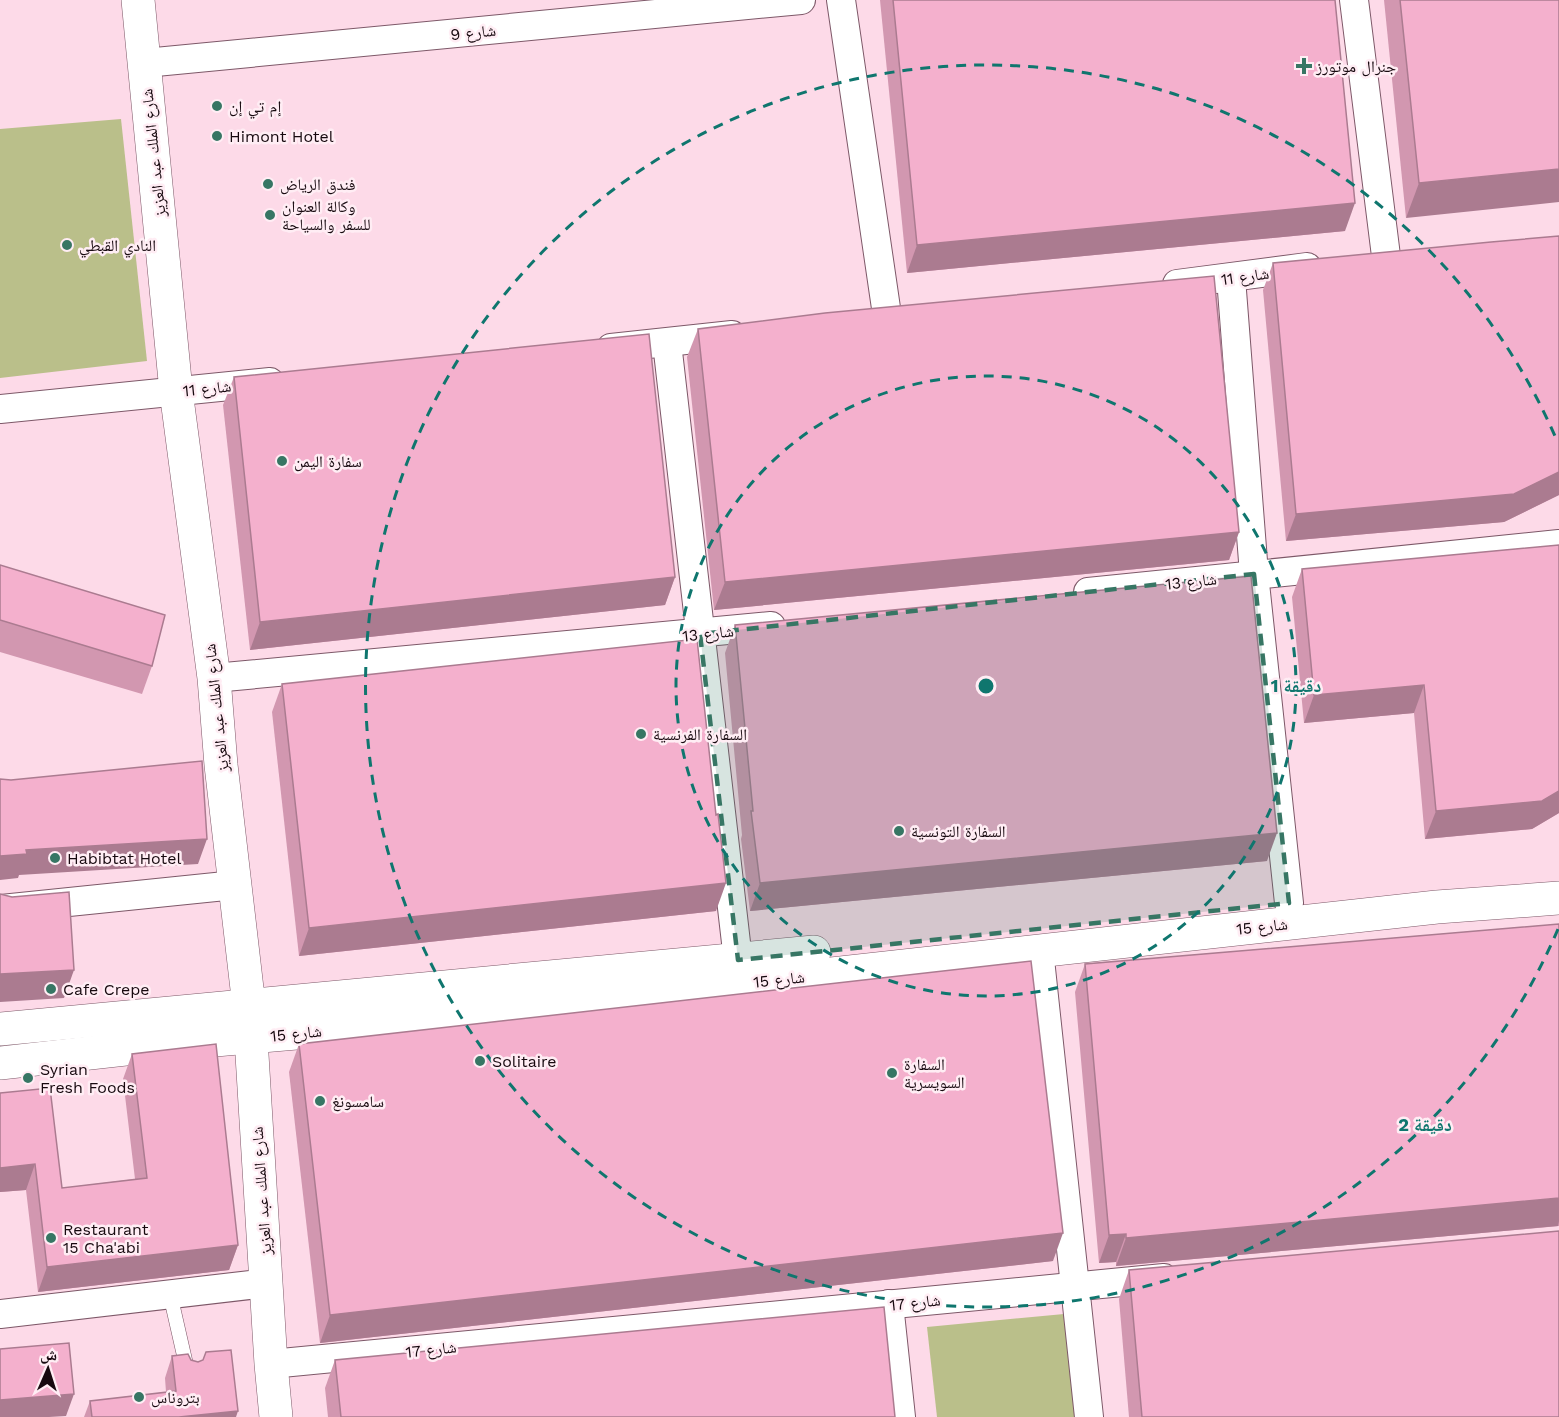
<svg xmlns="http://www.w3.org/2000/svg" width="1559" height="1417" font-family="'Work Sans','Noto Naskh Arabic',sans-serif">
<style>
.green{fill:#babf8a}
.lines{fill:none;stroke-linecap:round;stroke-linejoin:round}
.service-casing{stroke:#7d5868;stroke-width:15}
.minor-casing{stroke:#7d5868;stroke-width:30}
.tertiary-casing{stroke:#7d5868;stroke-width:34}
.service{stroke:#fff;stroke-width:14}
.minor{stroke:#fff;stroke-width:28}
.tertiary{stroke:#fff;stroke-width:33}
.wall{fill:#d297b0}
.shaded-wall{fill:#ab7b90}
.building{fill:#f4b0cd;stroke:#ab7b90;stroke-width:1.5}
.marked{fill:#377664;fill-opacity:0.2;stroke:#377664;stroke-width:4.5;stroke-dasharray:12 8;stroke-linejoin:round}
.ring{fill:none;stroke:#0f766e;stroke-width:3;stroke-dasharray:10 8}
.poi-dot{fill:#377664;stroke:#ffedf4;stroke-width:2}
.labels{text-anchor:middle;stroke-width:5;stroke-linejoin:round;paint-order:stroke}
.street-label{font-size:16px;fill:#17090f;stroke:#ffedf4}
.poi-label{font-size:16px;fill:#17090f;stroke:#ffedf4;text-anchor:start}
.centre{fill:#0f766e;stroke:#ffedf4;stroke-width:3}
.ring-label{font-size:18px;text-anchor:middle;font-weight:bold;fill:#0f766e;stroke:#ffedf4;stroke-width:5;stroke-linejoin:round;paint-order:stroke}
</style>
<rect width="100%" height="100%" fill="#fddae8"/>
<g class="green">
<path d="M 121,119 L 147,361 L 0,378 L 0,129 Z"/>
<path d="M 1064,1314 L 1075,1417 L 937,1417 L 927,1327 Z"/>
</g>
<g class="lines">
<defs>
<path id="service" d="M 170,1294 L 188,1373"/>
<g id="minor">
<path d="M 841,0 L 887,315"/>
<path d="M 1354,0 L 1386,256"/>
<path d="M 145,63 L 801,0"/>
<path d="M 1231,278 L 1254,574 L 1289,903"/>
<path d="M 1177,284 L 1307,267"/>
<path d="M 667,343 L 738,960 L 742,981"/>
<path d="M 611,348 L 732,335"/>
<path d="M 0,409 L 270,382"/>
<path d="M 1088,592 L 1559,544"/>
<path d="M 214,678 L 771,626"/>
<path d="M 0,909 L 235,885"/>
<path d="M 1039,950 L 1089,1417"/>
<path d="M 889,1304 L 901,1417"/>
<path d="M 0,1314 L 267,1283"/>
<path d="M 271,1364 L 1164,1278"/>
</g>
<g id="tertiary">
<path d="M 138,0 L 176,391 L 214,678 L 221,765 L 249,1006 L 271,1364 L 276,1417"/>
<path d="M 0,1029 L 814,952"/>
<path d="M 0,1063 L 170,1044 L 296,1033 L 1437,907 L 1559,898"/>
</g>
</defs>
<use href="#service" class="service-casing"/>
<use href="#minor" class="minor-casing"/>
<use href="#tertiary" class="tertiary-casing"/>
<use href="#service" class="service"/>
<use href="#minor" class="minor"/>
<use href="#tertiary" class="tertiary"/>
</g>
<g class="wall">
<path d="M 880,0 L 1335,0 L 1345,231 L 907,273 Z"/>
<path d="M 1384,0 L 1559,0 L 1406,218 Z"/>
<path d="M 1559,236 L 1559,495 L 1504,522 L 1286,541 L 1263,290 L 1273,263 Z"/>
<path d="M 698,329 L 1239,532 L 1229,560 L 714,610 L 687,357 Z"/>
<path d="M 234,377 L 675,577 L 665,605 L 250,650 L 223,405 Z"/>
<path d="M 1559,545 L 1559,813 L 1532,829 L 1425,839 L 1414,713 L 1304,723 L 1292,597 L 1302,569 Z"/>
<path d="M 0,565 L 152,666 L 142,694 L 0,652 Z"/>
<path d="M 735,625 L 1267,861 L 750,911 L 741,839 L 742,835 L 725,653 Z"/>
<path d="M 282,684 L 716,911 L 299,956 L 272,712 Z"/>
<path d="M 1559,924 L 1559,1226 L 1116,1266 L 1116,1262 L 1099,1263 L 1075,992 L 1085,964 Z"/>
<path d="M 299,1044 L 1053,1261 L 320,1343 L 289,1072 Z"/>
<path d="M 132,1054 L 238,1245 L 229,1270 L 38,1292 L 26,1190 L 0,1192 L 0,1093 L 62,1188 L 135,1179 L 123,1079 Z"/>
<path d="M 1129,1270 L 1559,1417 L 1129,1417 L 1119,1299 Z"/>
<path d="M 172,1356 L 191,1360 L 236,1417 L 84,1417 L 90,1401 L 166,1392 L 165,1378 Z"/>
<path d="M 335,1360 L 895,1417 L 328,1417 L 325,1388 Z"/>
</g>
<g class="shaded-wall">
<path d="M 1559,169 L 1559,202 L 1406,218 L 1419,183 Z"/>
<path d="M 1355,203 L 1345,231 L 907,273 L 917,245 Z"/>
<path d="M 1559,472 L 1559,495 L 1504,522 L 1286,541 L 1296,514 Z"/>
<path d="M 1239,532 L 1229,560 L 714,610 L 725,582 Z"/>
<path d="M 675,577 L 665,605 L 250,650 L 260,622 Z"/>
<path d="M 1424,685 L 1414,713 L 1304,723 L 1314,695 Z"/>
<path d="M 1559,791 L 1559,813 L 1532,829 L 1425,839 L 1436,811 Z"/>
<path d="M 1277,833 L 1267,861 L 750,911 L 760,883 Z"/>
<path d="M 207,839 L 198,864 L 19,875 L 18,878 L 0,880 L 0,856 L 26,850 Z"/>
<path d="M 726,883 L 716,911 L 299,956 L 309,928 Z"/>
<path d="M 74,970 L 64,998 L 0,1002 L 0,974 Z"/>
<path d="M 35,1164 L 26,1190 L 0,1192 L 0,1168 Z"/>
<path d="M 1559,1198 L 1559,1221 L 1558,1226 L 1116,1266 L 1126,1238 Z"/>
<path d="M 1063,1233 L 1053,1261 L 320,1343 L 330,1315 Z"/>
<path d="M 1126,1234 L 1116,1262 L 1099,1263 L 1109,1235 Z"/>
<path d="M 238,1245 L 229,1270 L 38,1292 L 47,1267 Z"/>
<path d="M 74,1394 L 66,1416 L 49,1417 L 0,1417 L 0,1400 Z"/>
<path d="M 238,1411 L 236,1417 L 179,1417 Z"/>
</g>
<g class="building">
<path d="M 893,0 L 1335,0 L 1355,203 L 917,245 Z"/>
<path d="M 1400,0 L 1559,0 L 1559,169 L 1419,183 Z"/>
<path d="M 1559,236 L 1559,472 L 1514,494 L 1296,514 L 1273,263 L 1491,242 Z"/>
<path d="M 1214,276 L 1239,532 L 725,582 L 698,329 L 825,313 Z"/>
<path d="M 649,334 L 675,577 L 260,622 L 234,377 Z"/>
<path d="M 1559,545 L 1559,791 L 1542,801 L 1436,811 L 1424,685 L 1314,695 L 1302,569 Z"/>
<path d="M 0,565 L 165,615 L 152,666 L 0,620 Z"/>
<path d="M 1251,576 L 1277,833 L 760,883 L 751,811 L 753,811 L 735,625 Z"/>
<path d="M 697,639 L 716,815 L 718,814 L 726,883 L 309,928 L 282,684 Z"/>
<path d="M 202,761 L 207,839 L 26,850 L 27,854 L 0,856 L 0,779 L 11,780 Z"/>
<path d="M 69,892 L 74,970 L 0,974 L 0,894 L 12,897 Z"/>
<path d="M 1559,924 L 1559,1198 L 1126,1238 L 1126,1234 L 1109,1235 L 1085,964 Z"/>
<path d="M 1031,961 L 1063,1233 L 330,1315 L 299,1044 Z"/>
<path d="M 216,1044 L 238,1245 L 47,1267 L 35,1164 L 0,1168 L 0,1093 L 50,1088 L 62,1188 L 147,1178 L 132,1054 Z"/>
<path d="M 1559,1231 L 1559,1417 L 1142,1417 L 1129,1270 Z"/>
<path d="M 884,1307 L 895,1417 L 341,1417 L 335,1360 Z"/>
<path d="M 69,1343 L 74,1394 L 0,1400 L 0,1349 Z"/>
<path d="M 231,1350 L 238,1411 L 179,1417 L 92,1417 L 90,1401 L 176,1391 L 172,1356 L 188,1354 L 191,1360 L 198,1362 L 203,1360 L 206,1352 Z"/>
</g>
<path class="marked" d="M 1254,574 L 1289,903 L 738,960 L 700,634 Z"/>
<g class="ring">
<circle cx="986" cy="686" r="310"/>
<path d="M1558 929A621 621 0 1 1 1558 443"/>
</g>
<g class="poi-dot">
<path d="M1301 57h6v6h6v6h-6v6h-6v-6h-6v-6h6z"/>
<circle cx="217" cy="106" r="6"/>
<circle cx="217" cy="136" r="6"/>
<circle cx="268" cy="184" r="6"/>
<circle cx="270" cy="215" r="6"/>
<circle cx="67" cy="245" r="6"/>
<circle cx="282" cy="461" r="6"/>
<circle cx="641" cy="734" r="6"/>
<circle cx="899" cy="831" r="6"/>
<circle cx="55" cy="858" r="6"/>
<circle cx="51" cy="989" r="6"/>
<circle cx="480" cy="1061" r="6"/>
<circle cx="892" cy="1073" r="6"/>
<circle cx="28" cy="1078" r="6"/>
<circle cx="320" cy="1101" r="6"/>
<circle cx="51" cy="1238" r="6"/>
<circle cx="139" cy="1397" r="6"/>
</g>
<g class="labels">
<g class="street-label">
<text transform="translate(473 32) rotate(-6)" y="6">شارع 9</text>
<text transform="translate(153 153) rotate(-96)" y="6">شارع الملك عبد العزيز</text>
<text transform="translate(1245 276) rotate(-8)" y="6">شارع 11</text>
<text transform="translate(207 388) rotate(-6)" y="6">شارع 11</text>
<text transform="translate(1191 581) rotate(-6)" y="6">شارع 13</text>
<text transform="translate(708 633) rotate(-6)" y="6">شارع 13</text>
<text transform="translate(216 708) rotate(-96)" y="6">شارع الملك عبد العزيز</text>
<text transform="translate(1262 926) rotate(-6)" y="6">شارع 15</text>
<text transform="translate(779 979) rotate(-6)" y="6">شارع 15</text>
<text transform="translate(296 1033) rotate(-6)" y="6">شارع 15</text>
<text transform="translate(261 1191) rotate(-94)" y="6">شارع الملك عبد العزيز</text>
<text transform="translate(915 1302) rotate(-6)" y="6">شارع 17</text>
<text transform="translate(431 1349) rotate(-6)" y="6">شارع 17</text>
</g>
<g class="poi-label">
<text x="1316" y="72">جنرال موتورز</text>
<text x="229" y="112">إم تي إن</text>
<text x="229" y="142">Himont Hotel</text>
<text x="280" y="190">فندق الرياض</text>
<text x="282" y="212">وكالة العنوان<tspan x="282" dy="18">للسفر والسياحة</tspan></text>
<text x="79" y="251">النادي القبطي</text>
<text x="294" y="467">سفارة اليمن</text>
<text x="653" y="740">السفارة الفرنسية</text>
<text x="911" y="837">السفارة التونسية</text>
<text x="67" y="864">Habibtat Hotel</text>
<text x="63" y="995">Cafe Crepe</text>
<text x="492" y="1067">Solitaire</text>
<text x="904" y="1070">السفارة<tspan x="904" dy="18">السويسرية</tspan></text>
<text x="40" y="1075">Syrian<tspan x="40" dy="18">Fresh Foods</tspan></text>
<text x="332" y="1107">سامسونغ</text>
<text x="63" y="1235">Restaurant<tspan x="63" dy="18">15 Cha'abi</tspan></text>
<text x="151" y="1403">بتروناس</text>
</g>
</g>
<circle cx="986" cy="686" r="9" class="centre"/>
<g class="ring-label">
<text x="1296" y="692">1 دقيقة</text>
<text x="1425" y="1131">2 دقيقة</text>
</g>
<g transform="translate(48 1369) rotate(3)" stroke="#ffedf4" stroke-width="4.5" paint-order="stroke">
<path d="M0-4.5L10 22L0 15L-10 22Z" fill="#17090f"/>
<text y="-9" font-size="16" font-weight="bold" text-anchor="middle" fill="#17090f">ش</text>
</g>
</svg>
